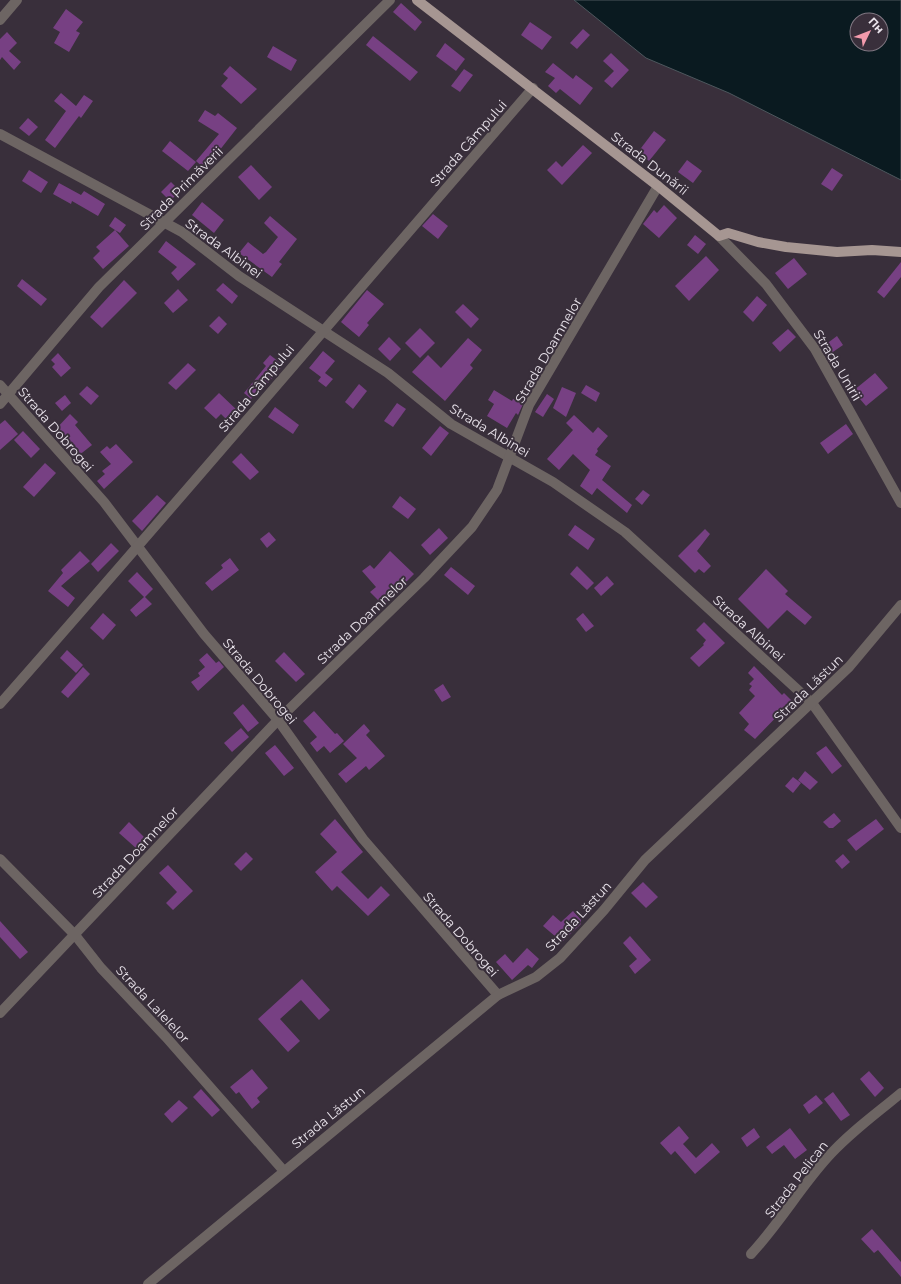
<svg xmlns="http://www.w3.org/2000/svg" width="901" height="1284" font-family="Montserrat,sans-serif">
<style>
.water{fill:#0a1a20;stroke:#4d575d;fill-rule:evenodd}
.building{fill:#774083}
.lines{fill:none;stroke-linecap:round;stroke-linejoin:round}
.minor{stroke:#6d6563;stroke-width:10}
.major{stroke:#a69692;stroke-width:10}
.labels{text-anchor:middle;stroke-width:4;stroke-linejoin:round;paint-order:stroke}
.street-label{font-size:13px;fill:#eae4ec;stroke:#392f3b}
</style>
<rect width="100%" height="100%" fill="#392f3b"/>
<path class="water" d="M 574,0 L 901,0 L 901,180 L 729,93 L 646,58 ZM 857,20 L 881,20 L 881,44 L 857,44 Z"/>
<g class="building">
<path d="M 401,3 L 422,22 L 415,31 L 393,12 Z"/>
<path d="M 66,9 L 83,22 L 76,31 L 80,33 L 69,52 L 54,43 L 60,32 L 53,28 Z"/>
<path d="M 530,22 L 552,37 L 542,50 L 521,35 Z"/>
<path d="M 583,29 L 590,35 L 577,49 L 570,43 Z"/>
<path d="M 7,32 L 17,43 L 9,51 L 21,62 L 14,70 L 2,57 L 0,60 L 0,39 Z"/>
<path d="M 373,36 L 418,72 L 410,81 L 366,45 Z"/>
<path d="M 445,43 L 465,59 L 456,71 L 436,56 Z"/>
<path d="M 273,46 L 297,60 L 291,71 L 267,57 Z"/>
<path d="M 611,53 L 629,70 L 612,88 L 604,81 L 614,71 L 603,61 Z"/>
<path d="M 553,63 L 573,79 L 576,75 L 593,88 L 580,105 L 560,89 L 556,93 L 548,86 L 555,78 L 545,72 Z"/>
<path d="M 230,66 L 257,89 L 241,104 L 221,86 L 228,78 L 223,74 Z"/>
<path d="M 464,69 L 473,75 L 460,92 L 451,86 Z"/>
<path d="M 61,93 L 76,106 L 84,95 L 93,101 L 81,118 L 79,116 L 55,148 L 45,140 L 66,111 L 54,101 Z"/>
<path d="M 205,110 L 215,116 L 218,113 L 237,128 L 205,169 L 196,161 L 219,134 L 198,121 Z"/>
<path d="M 28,118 L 38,127 L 29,136 L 19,128 Z"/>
<path d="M 654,131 L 666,140 L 649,161 L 638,152 Z"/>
<path d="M 170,141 L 196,162 L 188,171 L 162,151 Z"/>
<path d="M 583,145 L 592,153 L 562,185 L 547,170 L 556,161 L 562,167 Z"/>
<path d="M 687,160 L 702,171 L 693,183 L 678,172 Z"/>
<path d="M 251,165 L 272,187 L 259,200 L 238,177 Z"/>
<path d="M 832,168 L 843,175 L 832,191 L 821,184 Z"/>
<path d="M 29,170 L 48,182 L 41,193 L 22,181 Z"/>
<path d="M 171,182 L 180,191 L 170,201 L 161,192 Z"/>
<path d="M 59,183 L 81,195 L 84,191 L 105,204 L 98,216 L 72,201 L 71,204 L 53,194 Z"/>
<path d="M 202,202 L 224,220 L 214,233 L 192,215 Z"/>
<path d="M 664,205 L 677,218 L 659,238 L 643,224 L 654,210 L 657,213 Z"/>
<path d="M 433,214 L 448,226 L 438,239 L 422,226 Z"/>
<path d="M 270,216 L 297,239 L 279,262 L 282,264 L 272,277 L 239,253 L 248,242 L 263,254 L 266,252 L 278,237 L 264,223 Z"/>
<path d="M 115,217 L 126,225 L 120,233 L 115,230 L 129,246 L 103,269 L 93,258 L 100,251 L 96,247 L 115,230 L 109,226 Z"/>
<path d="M 695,235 L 706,244 L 698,254 L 687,245 Z"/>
<path d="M 166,241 L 196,264 L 178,281 L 171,273 L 177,267 L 158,252 Z"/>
<path d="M 706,256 L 719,270 L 689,301 L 675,286 Z"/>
<path d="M 794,258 L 807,274 L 788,289 L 775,273 Z"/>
<path d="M 901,262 L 901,277 L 884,298 L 877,292 Z"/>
<path d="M 22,279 L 47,299 L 41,306 L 17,286 Z"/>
<path d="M 124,280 L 137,293 L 102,328 L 90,317 Z"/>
<path d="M 223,283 L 238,296 L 232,304 L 216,290 Z"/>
<path d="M 178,289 L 188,300 L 173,313 L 164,303 Z"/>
<path d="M 367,290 L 384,304 L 367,323 L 369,325 L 359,337 L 341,322 Z"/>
<path d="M 757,296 L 767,305 L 753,322 L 743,312 Z"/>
<path d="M 463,304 L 479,319 L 471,328 L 455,312 Z"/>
<path d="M 219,316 L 227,324 L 218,334 L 209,326 Z"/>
<path d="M 420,328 L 435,343 L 420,358 L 405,343 Z"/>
<path d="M 788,329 L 796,337 L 780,352 L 772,343 Z"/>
<path d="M 837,336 L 843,345 L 830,354 L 825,345 Z"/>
<path d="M 389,337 L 401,349 L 390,361 L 378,349 Z"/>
<path d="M 468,338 L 482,350 L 470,365 L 473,368 L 445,401 L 412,372 L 428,355 L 441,368 Z"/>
<path d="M 323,351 L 335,361 L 325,373 L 333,379 L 326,387 L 318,381 L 321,377 L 309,368 Z"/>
<path d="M 58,353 L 71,368 L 61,377 L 52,367 L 55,364 L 51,360 Z"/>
<path d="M 270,355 L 283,365 L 265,387 L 263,385 L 251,399 L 244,393 L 266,366 L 263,363 Z"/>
<path d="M 188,363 L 196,370 L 176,390 L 168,383 Z"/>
<path d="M 875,373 L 888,388 L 866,406 L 853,391 Z"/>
<path d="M 359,384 L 367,391 L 353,409 L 345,402 Z"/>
<path d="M 586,385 L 600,393 L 596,402 L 581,393 Z"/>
<path d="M 87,386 L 99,396 L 91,405 L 79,394 Z"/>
<path d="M 562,387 L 576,393 L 566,417 L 553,408 Z"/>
<path d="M 494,390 L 512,401 L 513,399 L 523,404 L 518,415 L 516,413 L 507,428 L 487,416 L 494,404 L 488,400 Z"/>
<path d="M 219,393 L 239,412 L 229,422 L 221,414 L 216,419 L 204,408 Z"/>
<path d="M 547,394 L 554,399 L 543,417 L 535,412 Z"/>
<path d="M 65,395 L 71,403 L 62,411 L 55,403 Z"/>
<path d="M 397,403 L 406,409 L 393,427 L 384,421 Z"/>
<path d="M 275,407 L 299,425 L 293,434 L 268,417 Z"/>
<path d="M 70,414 L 78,422 L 75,425 L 92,445 L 78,456 L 71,448 L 73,447 L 55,430 Z"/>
<path d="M 574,415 L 593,433 L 598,427 L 608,436 L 597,449 L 598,451 L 595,455 L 611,466 L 602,480 L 632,505 L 627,513 L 597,488 L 592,495 L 580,486 L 590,470 L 573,454 L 559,470 L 547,459 L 573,430 L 566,423 Z"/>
<path d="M 5,420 L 18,434 L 0,450 L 0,424 Z"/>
<path d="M 846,424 L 853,434 L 828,454 L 820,443 Z"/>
<path d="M 440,426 L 449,433 L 431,456 L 422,448 Z"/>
<path d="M 23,431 L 40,449 L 31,458 L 14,440 Z"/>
<path d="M 116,444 L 133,462 L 104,489 L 97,481 L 105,474 L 102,471 L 111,464 L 100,452 L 107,446 L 110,449 Z"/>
<path d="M 241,453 L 259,472 L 250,480 L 232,462 Z"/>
<path d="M 45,463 L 56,473 L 34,497 L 23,487 Z"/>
<path d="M 643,490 L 650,495 L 642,505 L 635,499 Z"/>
<path d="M 157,495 L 166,503 L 142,531 L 132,521 Z"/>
<path d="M 400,496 L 416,509 L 408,519 L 392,507 Z"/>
<path d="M 575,525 L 595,539 L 588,550 L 568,535 Z"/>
<path d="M 439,528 L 448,538 L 430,555 L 421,545 Z"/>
<path d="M 705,529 L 710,534 L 697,551 L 711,566 L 704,573 L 699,569 L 695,573 L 678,556 Z"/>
<path d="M 269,532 L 276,540 L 267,548 L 260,539 Z"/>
<path d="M 111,543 L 119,551 L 98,572 L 91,564 Z"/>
<path d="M 80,551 L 90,561 L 61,586 L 75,598 L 68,607 L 48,591 L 63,573 L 61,570 Z"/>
<path d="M 390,551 L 414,574 L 383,605 L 370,592 L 376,587 L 362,571 L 370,565 L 374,569 Z"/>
<path d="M 230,558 L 239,570 L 212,591 L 205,583 L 223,568 L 221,565 Z"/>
<path d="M 577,566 L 594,583 L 587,590 L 570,574 Z"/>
<path d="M 451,567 L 475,586 L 468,595 L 444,575 Z"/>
<path d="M 766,569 L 788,591 L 785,594 L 812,617 L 805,625 L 787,610 L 768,629 L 738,599 Z"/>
<path d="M 137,572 L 153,589 L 145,597 L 152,604 L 136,617 L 130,610 L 144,597 L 128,581 Z"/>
<path d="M 607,576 L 614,584 L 601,596 L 594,588 Z"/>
<path d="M 103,613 L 116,625 L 103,640 L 90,628 Z"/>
<path d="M 583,613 L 594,626 L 586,632 L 576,619 Z"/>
<path d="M 704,622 L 725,643 L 699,667 L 690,658 L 704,645 L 703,644 L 706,640 L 696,630 Z"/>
<path d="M 67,650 L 83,665 L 76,673 L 60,658 Z"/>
<path d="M 284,652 L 305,674 L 296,682 L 275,661 Z"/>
<path d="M 207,653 L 216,663 L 219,661 L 224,667 L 198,691 L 191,682 L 200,676 L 198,673 L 205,667 L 199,660 Z"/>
<path d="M 754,666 L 782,695 L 784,693 L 792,701 L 755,739 L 744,730 L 749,724 L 739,713 L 755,696 L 749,690 L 752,686 L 749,684 L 754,679 L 748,673 Z"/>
<path d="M 83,667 L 90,674 L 68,698 L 61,692 Z"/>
<path d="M 443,684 L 451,697 L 442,702 L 434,690 Z"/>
<path d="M 243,704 L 259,723 L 248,732 L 233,713 Z"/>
<path d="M 314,711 L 335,734 L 337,733 L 344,741 L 330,753 L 324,746 L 317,752 L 310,743 L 317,737 L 303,721 Z"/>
<path d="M 364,724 L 370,731 L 366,735 L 385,756 L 369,770 L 366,766 L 346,783 L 338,774 L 357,758 L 343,744 Z"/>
<path d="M 241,728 L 249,737 L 232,752 L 224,743 Z"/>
<path d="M 275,745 L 294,768 L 284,776 L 265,753 Z"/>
<path d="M 826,746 L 842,766 L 832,774 L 816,753 Z"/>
<path d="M 805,771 L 818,782 L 810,790 L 798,780 Z"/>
<path d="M 793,777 L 801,783 L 793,793 L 785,786 Z"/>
<path d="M 834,813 L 841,821 L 833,828 L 829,828 L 823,822 Z"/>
<path d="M 335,819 L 363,852 L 341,872 L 368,899 L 381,886 L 390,895 L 368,916 L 337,886 L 332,891 L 315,872 L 337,852 L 320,834 Z"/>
<path d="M 876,819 L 884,829 L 856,851 L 847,840 Z"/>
<path d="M 129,822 L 146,839 L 137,849 L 119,833 Z"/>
<path d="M 246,852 L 253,859 L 241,871 L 234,864 Z"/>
<path d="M 843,854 L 850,862 L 842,869 L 835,861 Z"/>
<path d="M 168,865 L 193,891 L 173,910 L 166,903 L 177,892 L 159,873 Z"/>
<path d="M 643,882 L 658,897 L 646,908 L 631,893 Z"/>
<path d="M 573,911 L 581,920 L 581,924 L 562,942 L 543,926 L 553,915 L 561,922 Z"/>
<path d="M 0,921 L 28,952 L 20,959 L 0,937 Z"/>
<path d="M 630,936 L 651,960 L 635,974 L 629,966 L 637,959 L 623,943 Z"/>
<path d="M 527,948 L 539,959 L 532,968 L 528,965 L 512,980 L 496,962 L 505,954 L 513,963 Z"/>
<path d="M 302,979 L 330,1010 L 319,1020 L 301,1000 L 280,1019 L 300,1041 L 288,1052 L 258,1019 Z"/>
<path d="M 252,1069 L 268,1088 L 257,1098 L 260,1102 L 252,1109 L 239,1092 L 236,1094 L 230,1087 Z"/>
<path d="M 869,1071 L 884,1088 L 875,1097 L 860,1079 Z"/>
<path d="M 201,1089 L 220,1110 L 212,1117 L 193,1097 Z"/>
<path d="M 833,1092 L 850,1115 L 841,1121 L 824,1099 Z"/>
<path d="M 816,1095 L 823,1103 L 809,1114 L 803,1105 Z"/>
<path d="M 179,1100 L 188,1108 L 172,1123 L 164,1114 Z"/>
<path d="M 679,1126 L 689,1138 L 683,1144 L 696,1158 L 712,1143 L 720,1152 L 695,1174 L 675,1151 L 671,1155 L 660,1143 Z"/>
<path d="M 754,1128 L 760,1137 L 747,1147 L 741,1138 Z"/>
<path d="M 790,1128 L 807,1150 L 795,1159 L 784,1145 L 772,1154 L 766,1147 Z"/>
<path d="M 872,1229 L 901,1262 L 901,1277 L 878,1250 L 874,1253 L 861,1239 Z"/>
</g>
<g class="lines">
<g class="minor">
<path d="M 0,20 L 17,0"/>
<path d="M 0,134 L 182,232 L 239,276 L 388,373 L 451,424 L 553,482 L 625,532 L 812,703 L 901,828"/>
<path d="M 719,236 L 766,284 L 815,349 L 901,503"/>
<path d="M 0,385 L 104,502 L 204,634 L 278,720 L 363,839 L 498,995"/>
<path d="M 0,404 L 99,287 L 390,0"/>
<path d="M 0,704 C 179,501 355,293 533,88"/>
<path d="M 0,859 L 75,935 L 101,968 L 166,1037 L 283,1170"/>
<path d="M 0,1013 L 278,720 L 424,578 L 472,527 L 497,490 L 529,405 L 658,186"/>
<path d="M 751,1254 C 779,1224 800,1188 827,1158 C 849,1133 876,1114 901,1093"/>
<path d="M 148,1284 L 498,995 L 536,977 L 560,958 L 604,910 L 645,860 L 849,667 L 901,605"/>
</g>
<path class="major" d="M 417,0 L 658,186 L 719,236 L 728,233 L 758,242 L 786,247 L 837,252 L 872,250 L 901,252"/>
</g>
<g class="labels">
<g class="street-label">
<text transform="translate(468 143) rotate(-49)" y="5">Strada Câmpului</text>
<text transform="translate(650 163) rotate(38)" y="5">Strada Dunării</text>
<text transform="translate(181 188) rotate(-45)" y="5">Strada Primăverii</text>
<text transform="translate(224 248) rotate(36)" y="5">Strada Albinei</text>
<text transform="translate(548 350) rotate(-60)" y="5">Strada Doamnelor</text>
<text transform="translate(838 365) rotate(59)" y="5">Strada Unirii</text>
<text transform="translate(256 388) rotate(-50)" y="5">Strada Câmpului</text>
<text transform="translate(56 429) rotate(49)" y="5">Strada Dobrogei</text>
<text transform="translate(490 430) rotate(31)" y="5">Strada Albinei</text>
<text transform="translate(362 620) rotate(-44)" y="5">Strada Doamnelor</text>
<text transform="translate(749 628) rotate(42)" y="5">Strada Albinei</text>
<text transform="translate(260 681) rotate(50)" y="5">Strada Dobrogei</text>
<text transform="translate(808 688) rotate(-44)" y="5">Strada Lăstun</text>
<text transform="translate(135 852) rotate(-47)" y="5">Strada Doamnelor</text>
<text transform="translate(578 916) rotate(-47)" y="5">Strada Lăstun</text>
<text transform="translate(461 934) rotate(49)" y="5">Strada Dobrogei</text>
<text transform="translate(153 1004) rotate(47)" y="5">Strada Lalelelor</text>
<text transform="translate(328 1117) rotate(-39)" y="5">Strada Lăstun</text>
<text transform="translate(796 1179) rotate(-52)" y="5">Strada Pelican</text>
</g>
</g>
<g transform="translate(869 32) rotate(47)"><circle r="19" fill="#392f3b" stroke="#807782"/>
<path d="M0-3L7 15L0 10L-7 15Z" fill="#f39aac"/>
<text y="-6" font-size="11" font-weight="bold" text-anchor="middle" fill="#eae4ec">Пн</text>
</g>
</svg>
